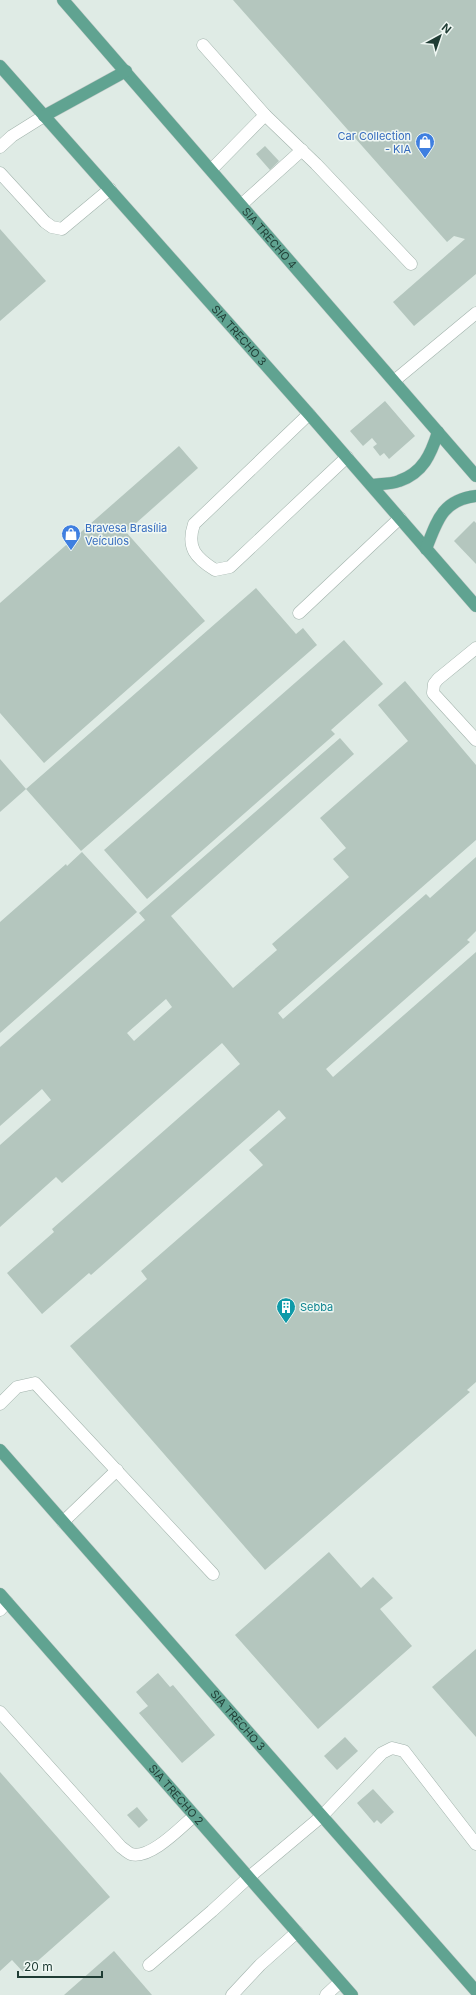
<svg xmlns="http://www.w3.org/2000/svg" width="476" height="1995" font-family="Inter,sans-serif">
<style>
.building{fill:#b4c6be;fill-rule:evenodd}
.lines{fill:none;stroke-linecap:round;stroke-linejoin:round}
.minor-casing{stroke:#a2b3ac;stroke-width:13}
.major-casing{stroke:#c0c8c6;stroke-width:13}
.minor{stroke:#fff;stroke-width:12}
.major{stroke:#60a391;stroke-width:12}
.labels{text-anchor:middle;stroke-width:3;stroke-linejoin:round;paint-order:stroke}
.shop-label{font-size:11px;fill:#366cbe;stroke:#eff7f3;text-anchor:end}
.street-label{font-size:11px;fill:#1f3c34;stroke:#eff7f3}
.culture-label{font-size:11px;fill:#0d838f;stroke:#eff7f3;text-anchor:start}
</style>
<rect width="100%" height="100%" fill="#dfebe5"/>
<g class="building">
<path d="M 233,0 L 476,0 L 476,274 L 414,326 L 393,302 L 465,239 L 454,236 L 447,242 Z"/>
<path d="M 265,146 L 279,161 L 270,170 L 256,154 Z"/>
<path d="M 0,229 L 46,281 L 0,321 Z"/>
<path d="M 385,401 L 415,436 L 389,459 L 384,453 L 380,456 L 373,447 L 377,444 L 372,438 L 363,446 L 350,431 Z"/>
<path d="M 179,446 L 198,468 L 126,532 L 205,621 L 44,763 L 0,713 L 0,603 Z"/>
<path d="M 474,521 L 476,523 L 476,564 L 454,541 Z"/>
<path d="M 256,588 L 296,634 L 303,628 L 317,645 L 81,851 L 26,789 Z"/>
<path d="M 344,640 L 383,684 L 331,730 L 335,734 L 147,899 L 104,850 Z"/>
<path d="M 405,681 L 476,765 L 476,840 L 278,1013 L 283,1019 L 426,894 L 430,898 L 476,857 L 476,931 L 467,940 L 470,942 L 326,1069 L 333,1077 L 476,952 L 476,1382 L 467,1390 L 470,1392 L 265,1570 L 70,1346 L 147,1279 L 141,1271 L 263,1165 L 249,1150 L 286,1118 L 279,1110 L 91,1275 L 89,1273 L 42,1314 L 7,1273 L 54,1232 L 52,1229 L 240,1064 L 222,1043 L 62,1183 L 56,1177 L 0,1227 L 0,1145 L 51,1100 L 42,1089 L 0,1126 L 0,1047 L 145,920 L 139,913 L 340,738 L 354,754 L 171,916 L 233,988 L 277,950 L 272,944 L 349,877 L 333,859 L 346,848 L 320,818 L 408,741 L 378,705 ZM 166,999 L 172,1007 L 134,1041 L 127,1033 Z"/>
<path d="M 0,759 L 26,789 L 0,812 Z"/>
<path d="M 82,852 L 137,912 L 0,1033 L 0,922 L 66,864 L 67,866 Z"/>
<path d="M 329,1552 L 361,1588 L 373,1577 L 393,1598 L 380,1609 L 412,1646 L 318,1729 L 235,1635 Z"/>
<path d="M 476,1649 L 476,1737 L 432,1687 Z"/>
<path d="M 158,1673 L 170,1687 L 173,1685 L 215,1735 L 182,1763 L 139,1713 L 148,1706 L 136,1692 Z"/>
<path d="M 345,1737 L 358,1751 L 337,1770 L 324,1756 Z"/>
<path d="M 0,1772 L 110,1897 L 24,1973 L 12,1960 L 0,1971 Z"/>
<path d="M 373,1789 L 394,1812 L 381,1824 L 377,1820 L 374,1823 L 357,1803 Z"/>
<path d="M 137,1807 L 148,1820 L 139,1828 L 127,1815 Z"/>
<path d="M 114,1951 L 152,1995 L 64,1995 Z"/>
</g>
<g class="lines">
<defs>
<g id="minor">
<path d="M 203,45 L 265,115 L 316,164 L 411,264"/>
<path d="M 0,147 L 12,136 L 44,116"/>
<path d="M 211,170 L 265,115"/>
<path d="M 0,173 L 45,222 L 52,227 L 62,229 L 110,189"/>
<path d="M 241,205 L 302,150"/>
<path d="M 394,381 L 476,313"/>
<path d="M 309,414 L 194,524 C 186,548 196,558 215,570 L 230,567 L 347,457"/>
<path d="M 299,613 L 400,518"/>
<path d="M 476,648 L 438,679 L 434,684 L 433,693 L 476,740"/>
<path d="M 0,1404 L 17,1387 L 35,1383 L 213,1574"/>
<path d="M 63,1522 L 117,1470"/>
<path d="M 0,1610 L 7,1602"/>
<path d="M 0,1712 L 121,1847 C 124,1849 128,1853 131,1854 C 150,1860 181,1827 194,1816"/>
<path d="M 149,1965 L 212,1911 L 248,1878 L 322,1816 L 382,1753 L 392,1748 L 404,1751 L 476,1844"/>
<path d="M 232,1995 L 260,1965 L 297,1932"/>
<path d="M 326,1995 L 340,1982"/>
</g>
<g id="major">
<path id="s1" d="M 63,0 L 476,476"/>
<path id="s2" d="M 0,66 L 309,414 L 476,606"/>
<path d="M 44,116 L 126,71"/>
<path d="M 372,485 C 380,484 391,484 399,481 C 423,473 431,454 438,432"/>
<path d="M 426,549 C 437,521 442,500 476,496"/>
<path id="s3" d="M 0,1450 L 476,1991"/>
<path id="s4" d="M 0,1594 L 352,1995"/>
</g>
</defs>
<use href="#minor" class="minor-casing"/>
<use href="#major" class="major-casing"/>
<use href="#minor" class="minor"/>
<use href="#major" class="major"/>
</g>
<defs>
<symbol id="shop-pin" viewBox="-11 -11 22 30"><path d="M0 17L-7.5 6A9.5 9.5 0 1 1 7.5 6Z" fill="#3f7fe0" stroke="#eff7f3"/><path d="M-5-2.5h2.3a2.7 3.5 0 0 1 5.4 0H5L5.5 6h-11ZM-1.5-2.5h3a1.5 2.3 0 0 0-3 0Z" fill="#fff"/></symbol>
<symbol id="building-pin" viewBox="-11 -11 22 30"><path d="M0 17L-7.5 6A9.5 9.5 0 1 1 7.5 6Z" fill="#0f9aa8" stroke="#eff7f3"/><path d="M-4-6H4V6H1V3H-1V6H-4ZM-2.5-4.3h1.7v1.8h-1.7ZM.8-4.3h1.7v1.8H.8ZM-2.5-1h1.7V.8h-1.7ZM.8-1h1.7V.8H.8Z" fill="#fff"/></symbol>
</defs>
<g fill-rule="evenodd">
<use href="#shop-pin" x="414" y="131" width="22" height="30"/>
<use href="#shop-pin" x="60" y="523" width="22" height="30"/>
<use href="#building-pin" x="275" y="1296" width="22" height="30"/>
</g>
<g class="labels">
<g class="shop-label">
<text x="411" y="140">Car Collection<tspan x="411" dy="13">- KIA</tspan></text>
<text x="85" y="532" text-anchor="start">Bravesa Brasília<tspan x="85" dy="13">Veículos</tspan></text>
</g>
<g class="street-label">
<text dy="4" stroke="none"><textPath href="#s1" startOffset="315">SIA TRECHO 4</textPath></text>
<text dy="4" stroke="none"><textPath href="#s2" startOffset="360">SIA TRECHO 3</textPath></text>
<text dy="4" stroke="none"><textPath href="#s3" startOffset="360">SIA TRECHO 3</textPath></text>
<text dy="4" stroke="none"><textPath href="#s4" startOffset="267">SIA TRECHO 2</textPath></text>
</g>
<g class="culture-label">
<text x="300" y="1311">Sebba</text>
</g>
</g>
<g transform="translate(440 36) rotate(40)" stroke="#eff7f3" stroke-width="3" paint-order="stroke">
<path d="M0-3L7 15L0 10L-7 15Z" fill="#1f3c34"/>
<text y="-6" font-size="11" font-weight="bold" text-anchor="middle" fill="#1f3c34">N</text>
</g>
<path d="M18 1971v6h84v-6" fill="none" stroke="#1f3c34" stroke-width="2"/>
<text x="24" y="1971" font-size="12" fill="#1f3c34" stroke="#eff7f3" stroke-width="3" paint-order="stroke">20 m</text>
</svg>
